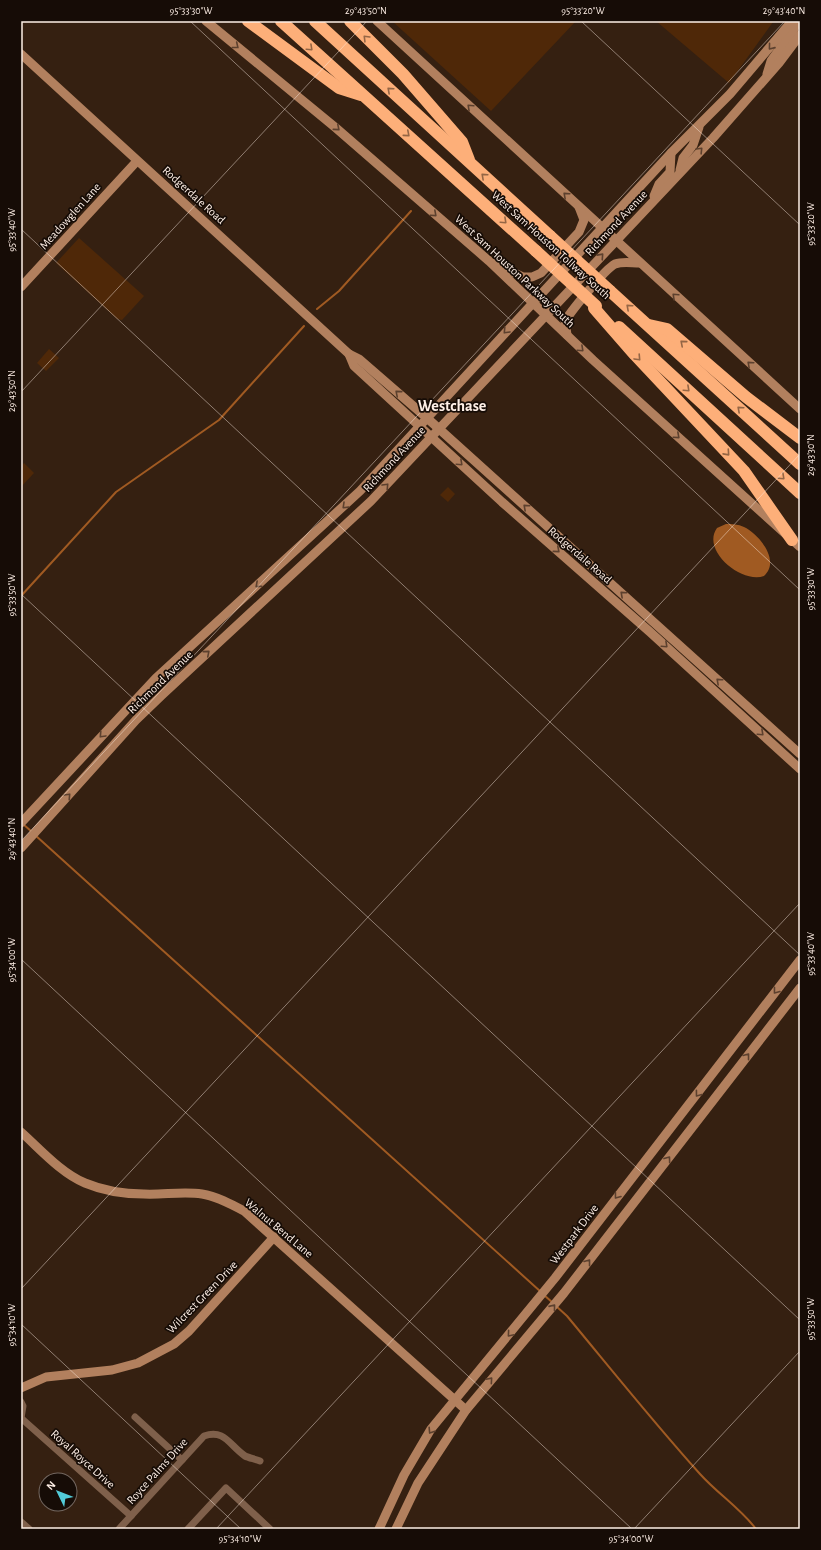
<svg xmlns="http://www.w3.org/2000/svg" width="821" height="1550" font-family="'Alegreya Sans',sans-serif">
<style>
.green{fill:#4f2808}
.water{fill:#a05a22}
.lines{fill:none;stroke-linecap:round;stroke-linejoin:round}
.stream{stroke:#a05a22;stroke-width:2}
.street{stroke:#7f604b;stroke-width:7}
.secondary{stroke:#b2805e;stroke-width:9}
.highway{stroke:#fdaf79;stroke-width:12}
.highway-bridge{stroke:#fdaf79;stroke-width:12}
.oneway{stroke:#956645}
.oneway2{stroke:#5c402e}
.ticks{fill:none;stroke:#feefe6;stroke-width:1;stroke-opacity:0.45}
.labels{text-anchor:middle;stroke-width:3.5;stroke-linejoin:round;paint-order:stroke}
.street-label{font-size:12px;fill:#feefe6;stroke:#160c06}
.district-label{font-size:16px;font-weight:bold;fill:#feefe6;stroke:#160c06}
.neatline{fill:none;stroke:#feefe6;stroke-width:1.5}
.ticks-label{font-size:10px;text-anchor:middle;fill:#feefe6}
</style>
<rect width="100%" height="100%" fill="#352011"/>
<g class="green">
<path d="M 392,21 L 576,21 L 491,111 Z"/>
<path d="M 656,21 L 771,21 L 773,22 L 729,83 Z"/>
<path d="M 79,238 L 144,296 L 122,320 L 117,319 L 56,263 Z"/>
<path d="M 49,349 L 59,358 L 46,371 L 37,363 Z"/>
<path d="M 24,463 L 34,473 L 21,487 L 21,467 Z"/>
<path d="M 448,487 L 455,494 L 448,502 L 440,495 Z"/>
</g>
<path class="water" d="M 726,524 C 732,524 738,524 744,527 C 759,534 781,561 764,576 C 741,584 701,550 717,528 Z"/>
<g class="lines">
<g class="stream">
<path d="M 317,309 L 339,291 L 411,211"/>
<path d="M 21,596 L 116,492 L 219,420 L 304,326"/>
<path d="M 23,824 L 32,832"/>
<path d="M 35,835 L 541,1292"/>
<path d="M 544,1295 L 553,1303"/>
<path d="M 556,1306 L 567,1316 C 611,1369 654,1423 700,1474 C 718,1494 740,1508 756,1529"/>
</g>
<g class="street">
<path d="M 21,1402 L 23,1406 L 21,1418"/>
<path d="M 135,1417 L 182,1460"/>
<path d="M 21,1418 L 131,1516"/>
<path d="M 21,1522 L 29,1529"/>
<path d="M 119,1529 L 204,1436 C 225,1429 229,1445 245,1456 C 249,1458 255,1459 260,1461"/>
<path d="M 188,1529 L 226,1488 L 270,1529"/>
</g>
<g class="secondary">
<path d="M 206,21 L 336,128 L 489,261 L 593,360 L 800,547"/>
<path d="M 377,21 L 800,409"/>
<path d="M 21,54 L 349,354 L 359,359 L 427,418 L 800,754"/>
<path d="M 767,74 L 771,61 L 794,29 L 797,21"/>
<path d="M 680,170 L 683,158 L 693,145 L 699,127"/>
<path d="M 654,196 L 659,184 L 670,172 L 671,153"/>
<path d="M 494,263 L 523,277 L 532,277 L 541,273 L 579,232 L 584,220 L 579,207"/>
<path d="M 21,287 L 137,161"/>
<path d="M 567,335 L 565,321 C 572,310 605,269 615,264 C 623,261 631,263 640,263"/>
<path d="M 349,354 L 354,366 L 502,502 L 650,632 L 800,769"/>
<path d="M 21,823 L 156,678 L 360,491 L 671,153 L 730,94 L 792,21"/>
<path d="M 21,848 L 136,720 L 162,695 L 371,501 L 713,138 L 779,63 L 800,35"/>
<path d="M 21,1132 C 40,1149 61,1173 85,1183 C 104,1191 124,1194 144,1194 C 163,1195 183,1191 202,1194 C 216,1196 231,1204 244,1211 L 466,1410"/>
<path d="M 21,1388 L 46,1377 L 112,1370 L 138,1363 L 174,1344 L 189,1331 L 274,1237"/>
<path d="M 379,1529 L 404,1475 L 431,1429 L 555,1278 L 800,960"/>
<path d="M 396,1529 L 418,1483 L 466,1410 L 564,1293 L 800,988"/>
</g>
<g class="highway">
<path d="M 248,21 L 339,88 L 361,95"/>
<path d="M 281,21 L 536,251"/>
<path d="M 315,21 L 550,236"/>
<path d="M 350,21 L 403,74 L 462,142 L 469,160"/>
<path d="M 610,291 L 800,464"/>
<path d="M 594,308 L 635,355 L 744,471 L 792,540"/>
<path d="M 649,325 L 667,329 L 746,397 L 800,438"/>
<path d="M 619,327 L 800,493"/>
</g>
<g class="highway-bridge">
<path d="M 550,236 L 610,291"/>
<path d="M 536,251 L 596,306"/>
</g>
</g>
<defs><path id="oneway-chevron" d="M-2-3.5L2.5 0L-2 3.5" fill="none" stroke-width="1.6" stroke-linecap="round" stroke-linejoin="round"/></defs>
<g class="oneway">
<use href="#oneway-chevron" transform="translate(366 38) rotate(-135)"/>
<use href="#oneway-chevron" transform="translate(310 48) rotate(43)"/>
<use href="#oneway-chevron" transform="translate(390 90) rotate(-138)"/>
<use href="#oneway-chevron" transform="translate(407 134) rotate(41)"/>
<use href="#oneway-chevron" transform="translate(484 176) rotate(-138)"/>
<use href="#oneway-chevron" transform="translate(504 221) rotate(43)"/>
<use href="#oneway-chevron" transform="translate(629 307) rotate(-138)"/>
<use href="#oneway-chevron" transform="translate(683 343) rotate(-139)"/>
<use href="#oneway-chevron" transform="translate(638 358) rotate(47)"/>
<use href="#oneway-chevron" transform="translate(687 389) rotate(43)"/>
<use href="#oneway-chevron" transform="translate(740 409) rotate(-138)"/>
<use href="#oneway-chevron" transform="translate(727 453) rotate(48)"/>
<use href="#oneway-chevron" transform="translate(782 477) rotate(43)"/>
</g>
<g class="oneway2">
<use href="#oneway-chevron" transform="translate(236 46) rotate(39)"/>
<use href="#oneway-chevron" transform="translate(771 47) rotate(129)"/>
<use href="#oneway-chevron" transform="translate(470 107) rotate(-137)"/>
<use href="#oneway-chevron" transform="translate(337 128) rotate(40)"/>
<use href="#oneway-chevron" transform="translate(700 150) rotate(-46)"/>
<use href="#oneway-chevron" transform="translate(566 195) rotate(-138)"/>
<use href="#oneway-chevron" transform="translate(434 214) rotate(42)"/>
<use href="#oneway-chevron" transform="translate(601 256) rotate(-48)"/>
<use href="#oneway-chevron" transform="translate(675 296) rotate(-137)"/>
<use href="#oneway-chevron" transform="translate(506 331) rotate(133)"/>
<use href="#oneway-chevron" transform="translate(581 349) rotate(43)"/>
<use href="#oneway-chevron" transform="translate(750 364) rotate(-138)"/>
<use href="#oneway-chevron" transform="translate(398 393) rotate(-139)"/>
<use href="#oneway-chevron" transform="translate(677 436) rotate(42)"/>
<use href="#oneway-chevron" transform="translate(460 463) rotate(43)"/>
<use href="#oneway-chevron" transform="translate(386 486) rotate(-47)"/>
<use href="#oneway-chevron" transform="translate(345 506) rotate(136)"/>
<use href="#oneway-chevron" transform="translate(526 507) rotate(-138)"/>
<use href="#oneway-chevron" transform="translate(557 550) rotate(41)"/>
<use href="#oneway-chevron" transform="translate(258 585) rotate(138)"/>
<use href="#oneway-chevron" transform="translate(623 594) rotate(-138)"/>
<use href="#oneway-chevron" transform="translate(665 645) rotate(43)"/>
<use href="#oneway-chevron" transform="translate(207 653) rotate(-41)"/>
<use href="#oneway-chevron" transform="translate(719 681) rotate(-138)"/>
<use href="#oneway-chevron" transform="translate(761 733) rotate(43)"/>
<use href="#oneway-chevron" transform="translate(102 735) rotate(133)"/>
<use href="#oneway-chevron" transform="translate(68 796) rotate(-47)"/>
<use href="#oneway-chevron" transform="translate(776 991) rotate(128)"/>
<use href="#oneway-chevron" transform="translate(747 1056) rotate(-52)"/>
<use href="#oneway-chevron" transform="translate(698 1094) rotate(127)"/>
<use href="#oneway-chevron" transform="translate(668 1159) rotate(-54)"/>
<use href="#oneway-chevron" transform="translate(617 1196) rotate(127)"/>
<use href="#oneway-chevron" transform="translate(588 1262) rotate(-52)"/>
<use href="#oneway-chevron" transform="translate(553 1307) rotate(-51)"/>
<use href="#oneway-chevron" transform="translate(510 1334) rotate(130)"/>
<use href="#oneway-chevron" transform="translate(490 1380) rotate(-49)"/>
<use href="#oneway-chevron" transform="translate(431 1431) rotate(123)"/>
</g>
<path class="ticks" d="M 190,21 L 800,590M 581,21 L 800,225M 21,229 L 800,955M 21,392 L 367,21M 21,594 L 800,1320M 21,841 L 785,21M 21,959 L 632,1529M 21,1289 L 800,454M 21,1324 L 241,1529M 216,1529 L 800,903M 634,1529 L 800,1351"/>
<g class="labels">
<g class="street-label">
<text transform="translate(194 195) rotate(42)" y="4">Rodgerdale Road</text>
<text transform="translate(70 216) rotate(-48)" y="4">Meadowglen Lane</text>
<text transform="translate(616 223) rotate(-47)" y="4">Richmond Avenue</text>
<text transform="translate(551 245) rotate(42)" y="4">West Sam Houston Tollway South</text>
<text transform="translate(515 271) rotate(43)" y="4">West Sam Houston Parkway South</text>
<text transform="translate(394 459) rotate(-47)" y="4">Richmond Avenue</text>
<text transform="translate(580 555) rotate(41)" y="4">Rodgerdale Road</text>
<text transform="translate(160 682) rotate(-44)" y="4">Richmond Avenue</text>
<text transform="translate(279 1228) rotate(40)" y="4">Walnut Bend Lane</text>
<text transform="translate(574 1234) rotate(-53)" y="4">Westpark Drive</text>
<text transform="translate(202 1297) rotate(-46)" y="4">Wilcrest Green Drive</text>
<text transform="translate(83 1459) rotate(42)" y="4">Royal Royce Drive</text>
<text transform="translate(157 1471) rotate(-48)" y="4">Royce Palms Drive</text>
</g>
<g class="district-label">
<text x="452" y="411">Westchase</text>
</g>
</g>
<rect width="821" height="1550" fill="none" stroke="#160c06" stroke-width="44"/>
<g transform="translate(58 1492) rotate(313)"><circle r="19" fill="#160c06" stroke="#736760"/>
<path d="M0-3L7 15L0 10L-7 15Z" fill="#52cbd8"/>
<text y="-6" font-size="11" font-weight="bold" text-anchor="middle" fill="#feefe6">N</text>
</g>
<rect x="22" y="22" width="777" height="1506" class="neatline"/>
<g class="ticks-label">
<text x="191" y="14">95°33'30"W</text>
<text x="366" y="14">29°43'50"N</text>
<text x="583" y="14">95°33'20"W</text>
<text x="784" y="14">29°43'40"N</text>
<text transform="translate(810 224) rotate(-90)" y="4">95°33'20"W</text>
<text transform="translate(11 230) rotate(-90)" y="4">95°33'40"W</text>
<text transform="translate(11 391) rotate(-90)" y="4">29°43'50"N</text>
<text transform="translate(810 455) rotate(-90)" y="4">29°43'30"N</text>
<text transform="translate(810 589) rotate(-90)" y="4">95°33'30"W</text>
<text transform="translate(11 595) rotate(-90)" y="4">95°33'50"W</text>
<text transform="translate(11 839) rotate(-90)" y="4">29°43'40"N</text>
<text transform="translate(810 954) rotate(-90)" y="4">95°33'40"W</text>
<text transform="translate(11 960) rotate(-90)" y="4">95°34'00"W</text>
<text transform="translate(810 1319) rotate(-90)" y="4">95°33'50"W</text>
<text transform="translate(11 1325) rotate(-90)" y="4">95°34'10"W</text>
<text x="240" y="1542">95°34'10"W</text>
<text x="631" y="1542">95°34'00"W</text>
</g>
</svg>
